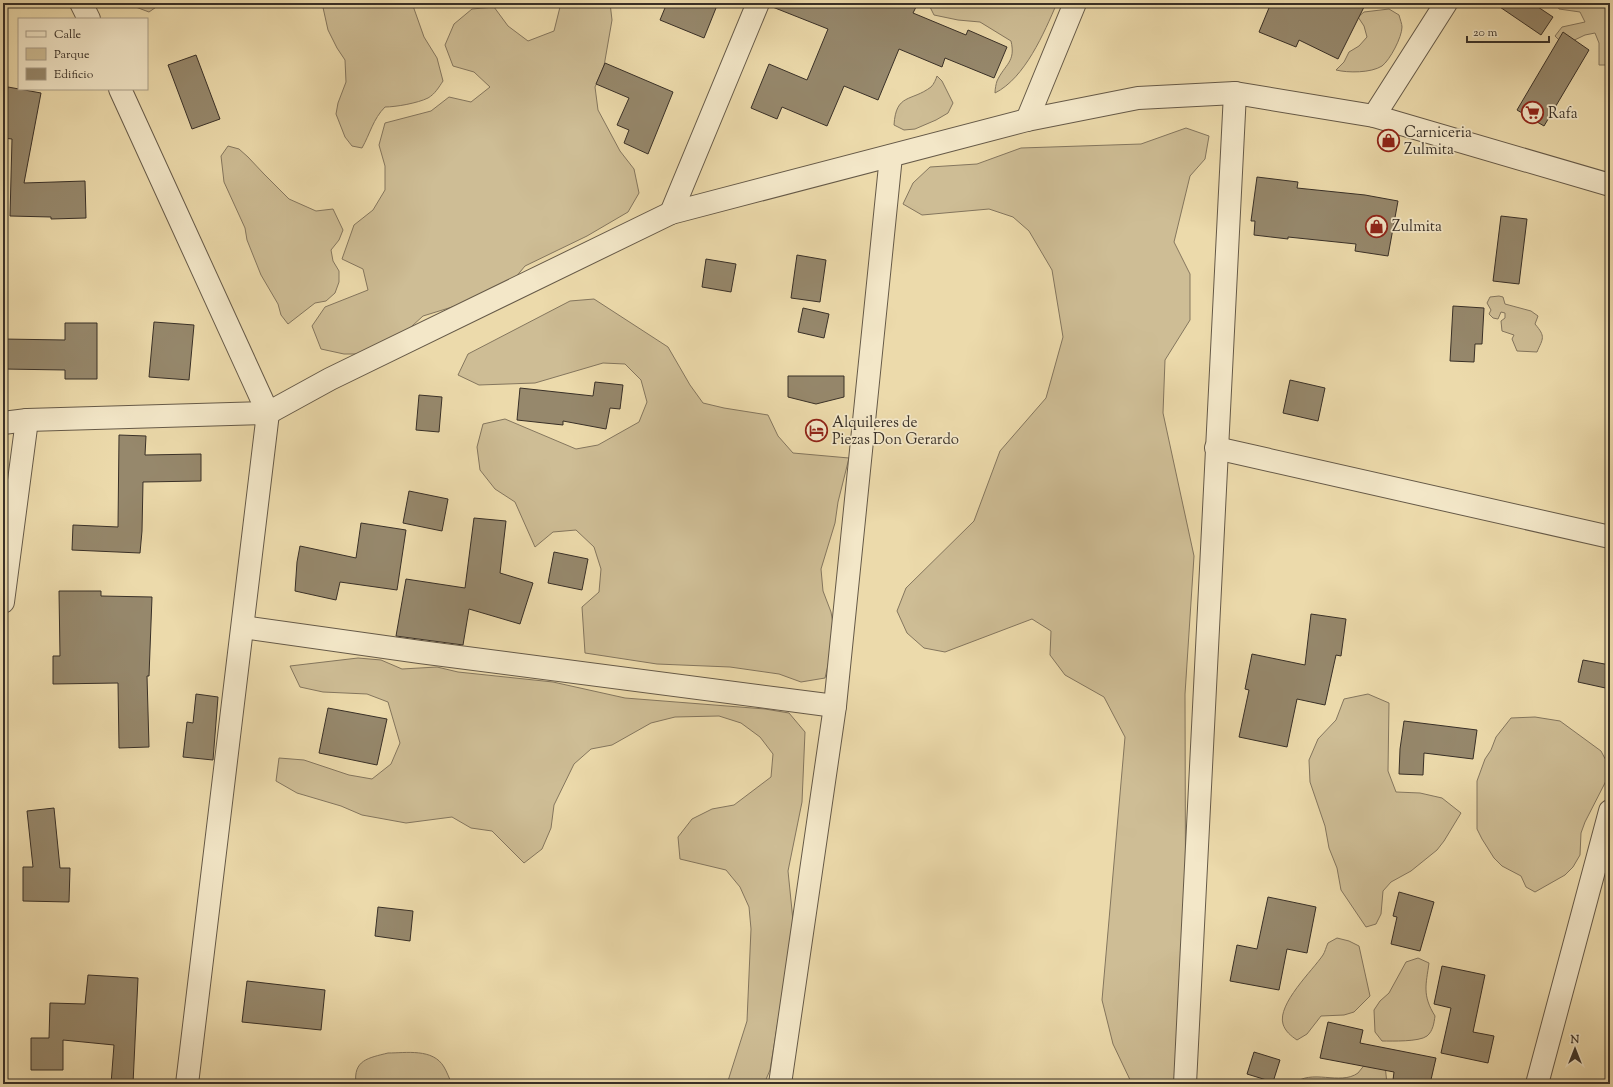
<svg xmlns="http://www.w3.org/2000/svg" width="1613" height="1087" font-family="'Sorts Mill Goudy',serif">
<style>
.green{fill:#cebd95;stroke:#84765e}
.building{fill:#96886c;stroke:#393027}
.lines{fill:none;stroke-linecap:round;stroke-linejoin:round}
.minor-casing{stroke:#665a48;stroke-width:24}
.minor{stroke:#f3e7c8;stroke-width:22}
.labels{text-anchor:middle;stroke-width:3.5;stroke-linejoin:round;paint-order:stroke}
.poi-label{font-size:15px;fill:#393027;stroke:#f3e7c8;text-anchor:start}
</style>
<rect width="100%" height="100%" fill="#ecdaab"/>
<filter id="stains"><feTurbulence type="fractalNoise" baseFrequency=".005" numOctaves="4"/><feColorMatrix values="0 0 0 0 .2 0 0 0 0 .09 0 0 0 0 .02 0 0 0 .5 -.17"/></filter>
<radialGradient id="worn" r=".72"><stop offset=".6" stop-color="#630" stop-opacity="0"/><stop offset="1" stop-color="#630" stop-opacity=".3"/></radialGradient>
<g class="green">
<path d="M 125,3 L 162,3 L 149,12 Z"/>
<path d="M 322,3 L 412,3 L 424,37 L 437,58 L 443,81 C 439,87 435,94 428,98 C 418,103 396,107 385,107 C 373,119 370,134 362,148 L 352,146 L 345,137 L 336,114 L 338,103 L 346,82 L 345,60 L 337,48 L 328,30 Z"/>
<path d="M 561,3 L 610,3 L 612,20 L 604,66 L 595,87 L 598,110 L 620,151 L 634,169 L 639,193 L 628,212 L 587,236 L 525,266 L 510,284 L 491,295 L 423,316 L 389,347 L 366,354 L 344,354 L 321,349 L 312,326 L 325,307 L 368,290 L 363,269 L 342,259 L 354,225 L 373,210 L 385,190 L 385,166 L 379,145 L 385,123 L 431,111 L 449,97 L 471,102 L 490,87 L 474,72 L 453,66 L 445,45 L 454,24 L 472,9 L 494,7 L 508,26 L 528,41 L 554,31 Z"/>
<path d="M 928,3 L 1057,3 C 1044,33 1025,78 995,93 C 995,89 996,84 997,81 C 1005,64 1016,62 1011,41 L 980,22 L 958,20 L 934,15 Z"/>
<path d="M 1556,3 L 1610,3 L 1610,65 L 1599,65 L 1599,43 L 1595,33 L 1585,35 L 1564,45 L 1555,36 L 1562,27 L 1585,22 L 1580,12 L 1559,9 Z"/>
<path d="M 1389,9 L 1399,15 C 1400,19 1402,24 1402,27 C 1402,37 1390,60 1382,66 C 1371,73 1348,73 1336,70 L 1344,62 L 1349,52 L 1359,46 L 1367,37 L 1364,26 L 1358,17 L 1364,12 Z"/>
<path d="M 937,76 L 942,81 L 953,103 L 948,113 L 936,120 L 915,129 L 904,130 L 894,125 C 896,93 911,102 931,87 C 934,84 936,79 937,76 Z"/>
<path d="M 1186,128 L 1209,136 L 1205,159 L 1190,176 L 1174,242 L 1190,274 L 1190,320 L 1165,360 L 1163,413 L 1194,556 L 1185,694 L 1186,1060 L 1178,1084 L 1132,1084 L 1113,1044 L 1102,1000 L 1125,737 L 1104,697 L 1065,675 L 1050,655 L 1051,631 L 1032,619 L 945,652 L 924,648 L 907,633 L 897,611 L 906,588 L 974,521 L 1000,451 L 1046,398 L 1063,337 L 1052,270 L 1029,231 L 1013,217 L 989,209 L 922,215 L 903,204 L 913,183 L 930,167 L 977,164 L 1021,148 L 1141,144 Z"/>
<path d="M 228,146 L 239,149 L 248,157 L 264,174 L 289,199 L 316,211 L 333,209 L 343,230 L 339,240 L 331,250 L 333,261 L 339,271 L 339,282 L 335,293 L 326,301 L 315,303 L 288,324 L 281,315 L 278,304 L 261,275 L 247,240 L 245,228 L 224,182 L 221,156 Z"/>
<path d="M 1499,296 L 1503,297 L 1505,304 L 1531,311 L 1538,316 L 1535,324 C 1546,337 1543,338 1537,352 L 1517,351 L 1512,339 L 1514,335 L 1502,331 L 1501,321 L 1505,318 L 1505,313 L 1501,312 L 1498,319 L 1493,318 L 1489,314 L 1491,310 L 1487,303 L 1490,297 Z"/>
<path d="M 594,299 L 668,347 L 690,385 L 703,403 L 724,408 L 768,415 L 778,436 L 793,453 L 849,458 L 838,502 L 835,523 L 821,569 L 823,591 L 831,612 L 835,635 L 825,678 L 801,682 L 779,674 L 730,667 L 657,664 L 585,653 L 582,607 L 599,592 L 601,569 L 594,547 L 576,530 L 553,532 L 535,547 L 515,502 L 495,489 L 480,470 L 477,447 L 483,424 L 505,419 L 576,449 L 598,445 L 639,422 L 647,402 L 641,380 L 625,364 L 603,363 L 535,383 L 479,385 L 458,375 L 468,354 L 570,301 Z"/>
<path d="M 358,658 L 381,660 L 402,669 L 437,667 L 458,672 L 553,682 L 625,698 L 765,709 L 789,713 L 805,732 L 802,802 L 788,871 L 797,960 L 781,1003 L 770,1070 L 764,1084 L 727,1084 L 747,1021 L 751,929 L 749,907 L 740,887 L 726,870 L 680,859 L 678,837 L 692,819 L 712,809 L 734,805 L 771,777 L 773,754 L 760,737 L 741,723 L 719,716 L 675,717 L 651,723 L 612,745 L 591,749 L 574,764 L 554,805 L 551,828 L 542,849 L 524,863 L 492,831 L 471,828 L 452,817 L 406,823 L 362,815 L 341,806 L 297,793 L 276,781 L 279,758 L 304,760 L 349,775 L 372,779 L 391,764 L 400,743 L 388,702 L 367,694 L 323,692 L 300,687 L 290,666 Z"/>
<path d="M 1368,694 L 1389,703 L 1388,771 L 1396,792 L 1420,793 L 1442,798 L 1461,813 L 1444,841 L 1437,850 L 1411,871 L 1391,882 L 1383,891 L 1381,914 L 1376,924 L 1366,927 L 1341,890 L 1337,868 L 1329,848 L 1325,826 L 1310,782 L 1309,760 L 1318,739 L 1336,720 L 1344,699 Z"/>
<path d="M 1535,717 L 1560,721 L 1601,751 L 1610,768 L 1607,779 L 1585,822 L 1581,833 L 1580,855 L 1573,867 L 1565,875 L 1535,892 L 1526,887 L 1521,876 L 1502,866 L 1494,858 L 1482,839 L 1477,829 L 1477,781 L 1485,759 L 1491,750 L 1496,737 L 1511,718 Z"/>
<path d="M 1337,938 L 1349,941 L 1359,946 L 1370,996 L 1354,1012 L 1344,1015 L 1321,1016 L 1307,1034 L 1297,1040 C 1291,1036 1285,1031 1283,1024 C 1277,1004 1313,970 1323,955 C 1325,952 1326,947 1328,943 Z"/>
<path d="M 1418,958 L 1429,963 C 1426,985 1422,995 1435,1016 C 1434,1023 1433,1031 1427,1036 C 1419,1042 1392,1041 1382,1041 L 1375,1032 L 1374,1010 L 1380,1001 L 1389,993 L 1406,962 Z"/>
<path d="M 388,1053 C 406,1053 433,1048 444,1067 C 447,1072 449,1078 452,1084 L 356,1084 C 353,1060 368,1058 388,1053 Z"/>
<path d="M 1366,1063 L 1385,1065 L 1387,1084 L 1294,1084 C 1311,1068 1340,1086 1358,1073 C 1361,1070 1363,1066 1366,1063 Z"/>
</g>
<g class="building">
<path d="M 667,3 L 718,3 L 704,38 L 660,20 Z"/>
<path d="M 770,3 L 918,3 L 913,13 L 966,35 L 968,30 L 1007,47 L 994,78 L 945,58 L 942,67 L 899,49 L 878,100 L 844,86 L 827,126 L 782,107 L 777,119 L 751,108 L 769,64 L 807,80 L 828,29 L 770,6 Z"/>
<path d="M 1271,3 L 1366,3 L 1338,59 L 1299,40 L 1296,47 L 1259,32 Z"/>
<path d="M 1494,3 L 1532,3 L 1553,17 L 1541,35 Z"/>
<path d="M 1563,32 L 1589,50 L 1544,126 L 1517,110 Z"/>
<path d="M 196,55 L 220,119 L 192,129 L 168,65 Z"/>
<path d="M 605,63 L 673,92 L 648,154 L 624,143 L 629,130 L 617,125 L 629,98 L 596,84 Z"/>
<path d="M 8,87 L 41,93 L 24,183 L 85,181 L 86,218 L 51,219 L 51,217 L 10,216 L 12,139 L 3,138 L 3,114 Z"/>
<path d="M 1257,177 L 1298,182 L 1297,188 L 1365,195 L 1398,201 L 1388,256 L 1355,251 L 1356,244 L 1288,237 L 1288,239 L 1254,235 L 1255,221 L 1251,221 Z"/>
<path d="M 1501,216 L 1527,219 L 1519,284 L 1493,281 Z"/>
<path d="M 797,255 L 826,260 L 820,302 L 791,298 Z"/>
<path d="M 706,259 L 736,264 L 731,292 L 702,287 Z"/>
<path d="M 1453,306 L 1484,308 L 1482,344 L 1475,344 L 1474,362 L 1450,361 Z"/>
<path d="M 803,308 L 829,314 L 824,338 L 798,332 Z"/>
<path d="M 154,322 L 194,325 L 189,380 L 149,377 Z"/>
<path d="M 65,323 L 97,323 L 97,379 L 65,379 L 65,370 L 3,369 L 3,339 L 65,340 Z"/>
<path d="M 788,376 L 844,376 L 844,397 L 816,404 L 788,397 Z"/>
<path d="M 1290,380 L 1325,388 L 1318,421 L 1283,413 Z"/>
<path d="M 595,382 L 623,385 L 620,409 L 610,408 L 606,429 L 563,421 L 563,425 L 517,420 L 520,388 L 593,396 Z"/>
<path d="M 419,395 L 442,397 L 439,432 L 416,430 Z"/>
<path d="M 119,435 L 146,436 L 145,455 L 201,454 L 201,481 L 143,482 L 142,531 L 140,553 L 72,550 L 73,525 L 118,527 Z"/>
<path d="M 409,491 L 448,499 L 442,531 L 403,523 Z"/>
<path d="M 474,518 L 506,521 L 500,573 L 533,583 L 520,624 L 469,609 L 463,645 L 396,636 L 406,579 L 465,588 Z"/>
<path d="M 361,523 L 406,530 L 397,590 L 340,582 L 336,600 L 295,591 L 297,562 L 300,546 L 356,558 Z"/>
<path d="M 554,552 L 588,559 L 582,590 L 548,583 Z"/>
<path d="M 59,591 L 101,591 L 101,596 L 152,597 L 149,676 L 147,676 L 149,747 L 119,748 L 118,683 L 53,684 L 53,656 L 60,656 Z"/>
<path d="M 1311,614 L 1346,619 L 1341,656 L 1336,655 L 1325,705 L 1297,699 L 1287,747 L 1239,737 L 1249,690 L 1245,689 L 1252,654 L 1305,665 Z"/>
<path d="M 1583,660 L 1610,665 L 1610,689 L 1578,682 Z"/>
<path d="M 196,694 L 218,697 L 213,760 L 183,757 L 187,722 L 193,723 Z"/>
<path d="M 328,708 L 387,719 L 377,765 L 319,753 Z"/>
<path d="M 1404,721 L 1477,730 L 1473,759 L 1424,753 L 1423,775 L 1399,774 L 1400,749 Z"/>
<path d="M 54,808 L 60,868 L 70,868 L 69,902 L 23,901 L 23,867 L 33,867 L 27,811 Z"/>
<path d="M 1399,892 L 1434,902 L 1420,951 L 1391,944 L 1397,917 L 1393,916 Z"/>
<path d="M 1268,897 L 1316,907 L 1307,953 L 1287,949 L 1279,990 L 1230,981 L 1237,945 L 1257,949 Z"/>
<path d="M 378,907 L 413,911 L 410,941 L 375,936 Z"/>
<path d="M 1442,966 L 1485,975 L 1473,1032 L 1494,1036 L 1488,1063 L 1441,1053 L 1451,1008 L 1434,1004 Z"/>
<path d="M 88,975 L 138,978 L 133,1084 L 111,1084 L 114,1045 L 63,1040 L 63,1070 L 31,1070 L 31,1038 L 49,1038 L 50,1003 L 85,1004 Z"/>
<path d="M 247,981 L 325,990 L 321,1030 L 242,1022 Z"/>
<path d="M 1328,1022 L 1363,1030 L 1360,1043 L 1436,1058 L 1430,1084 L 1416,1084 L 1393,1080 L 1394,1072 L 1320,1058 Z"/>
<path d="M 1254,1052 L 1280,1060 L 1273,1082 L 1247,1074 Z"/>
</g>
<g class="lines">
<defs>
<g id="minor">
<path d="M 81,3 L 89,19"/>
<path d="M 120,89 L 268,413 L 187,1084"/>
<path d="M 1374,116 L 1446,3"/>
<path d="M 1027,120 L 1075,3"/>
<path d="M 671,213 L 758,3"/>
<path d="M 3,423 L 27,420 L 268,413 L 330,379 L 671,213 L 1027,120 L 1138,98 L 1235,93 L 1374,116 L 1610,185"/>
<path d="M 1216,448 L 1610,537"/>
<path d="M 3,602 L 27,420"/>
<path d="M 243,627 L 420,652 L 835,706"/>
<path d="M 780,1084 L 835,706 L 891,156"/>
<path d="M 1185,1084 L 1235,93"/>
<path d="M 1537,1084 L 1610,811"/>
</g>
</defs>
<use href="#minor" class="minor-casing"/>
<use href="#minor" class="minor"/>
</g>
<defs>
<symbol id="supermarket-ring" viewBox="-11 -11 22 22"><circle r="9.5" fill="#f3e7c8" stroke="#8f2418" stroke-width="1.5"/><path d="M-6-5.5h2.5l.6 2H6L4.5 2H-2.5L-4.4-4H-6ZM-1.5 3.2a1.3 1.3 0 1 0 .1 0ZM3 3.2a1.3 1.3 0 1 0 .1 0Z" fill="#8f2418"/></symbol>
<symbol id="shop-ring" viewBox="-11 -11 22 22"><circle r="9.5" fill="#f3e7c8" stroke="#8f2418" stroke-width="1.5"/><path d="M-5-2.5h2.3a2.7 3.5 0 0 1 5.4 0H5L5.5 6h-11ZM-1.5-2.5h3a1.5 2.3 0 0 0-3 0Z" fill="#8f2418"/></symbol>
<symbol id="hotel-ring" viewBox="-11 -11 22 22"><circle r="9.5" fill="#f3e7c8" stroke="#8f2418" stroke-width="1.5"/><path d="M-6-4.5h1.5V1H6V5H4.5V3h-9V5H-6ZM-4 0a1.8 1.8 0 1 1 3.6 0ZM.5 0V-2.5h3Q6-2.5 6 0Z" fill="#8f2418"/></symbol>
</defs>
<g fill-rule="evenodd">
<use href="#supermarket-ring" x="1520" y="100" width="25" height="25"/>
<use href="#shop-ring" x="1376" y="128" width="25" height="25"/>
<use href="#shop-ring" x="1364" y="214" width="25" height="25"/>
<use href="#hotel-ring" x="804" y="418" width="25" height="25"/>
</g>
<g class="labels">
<g class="poi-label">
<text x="1548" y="118">Rafa</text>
<text x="1404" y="137">Carniceria<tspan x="1404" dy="17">Zulmita</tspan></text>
<text x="1392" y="231">Zulmita</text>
<text x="832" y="427">Alquileres de<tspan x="832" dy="17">Piezas Don Gerardo</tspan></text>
</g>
</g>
<rect width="1613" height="1087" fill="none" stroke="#ecdaab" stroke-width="16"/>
<rect x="4" y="4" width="1605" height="1079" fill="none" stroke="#393027" stroke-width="2"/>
<rect x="8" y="8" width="1597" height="1071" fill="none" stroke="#393027"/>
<rect x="18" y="18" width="130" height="72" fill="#f3e7c8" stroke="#a99e88"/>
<rect x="26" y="31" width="20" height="6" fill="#f3e7c8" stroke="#a99e88"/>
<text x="54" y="38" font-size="12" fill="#393027">Calle</text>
<rect x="26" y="48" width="20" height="12" fill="#cebd95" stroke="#a99e88"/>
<text x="54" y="58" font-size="12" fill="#393027">Parque</text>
<rect x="26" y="68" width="20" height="12" fill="#96886c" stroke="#a99e88"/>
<text x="54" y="78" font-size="12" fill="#393027">Edificio</text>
<g transform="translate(1575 1049)" stroke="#f3e7c8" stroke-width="3" paint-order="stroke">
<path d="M0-3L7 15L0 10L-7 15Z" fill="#393027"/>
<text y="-6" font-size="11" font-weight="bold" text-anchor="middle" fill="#393027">N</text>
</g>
<path d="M1467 36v6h82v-6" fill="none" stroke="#393027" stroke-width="2"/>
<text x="1473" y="36" font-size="12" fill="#393027" stroke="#f3e7c8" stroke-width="3" paint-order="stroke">20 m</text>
<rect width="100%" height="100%" filter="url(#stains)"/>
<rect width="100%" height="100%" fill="url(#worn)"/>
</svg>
